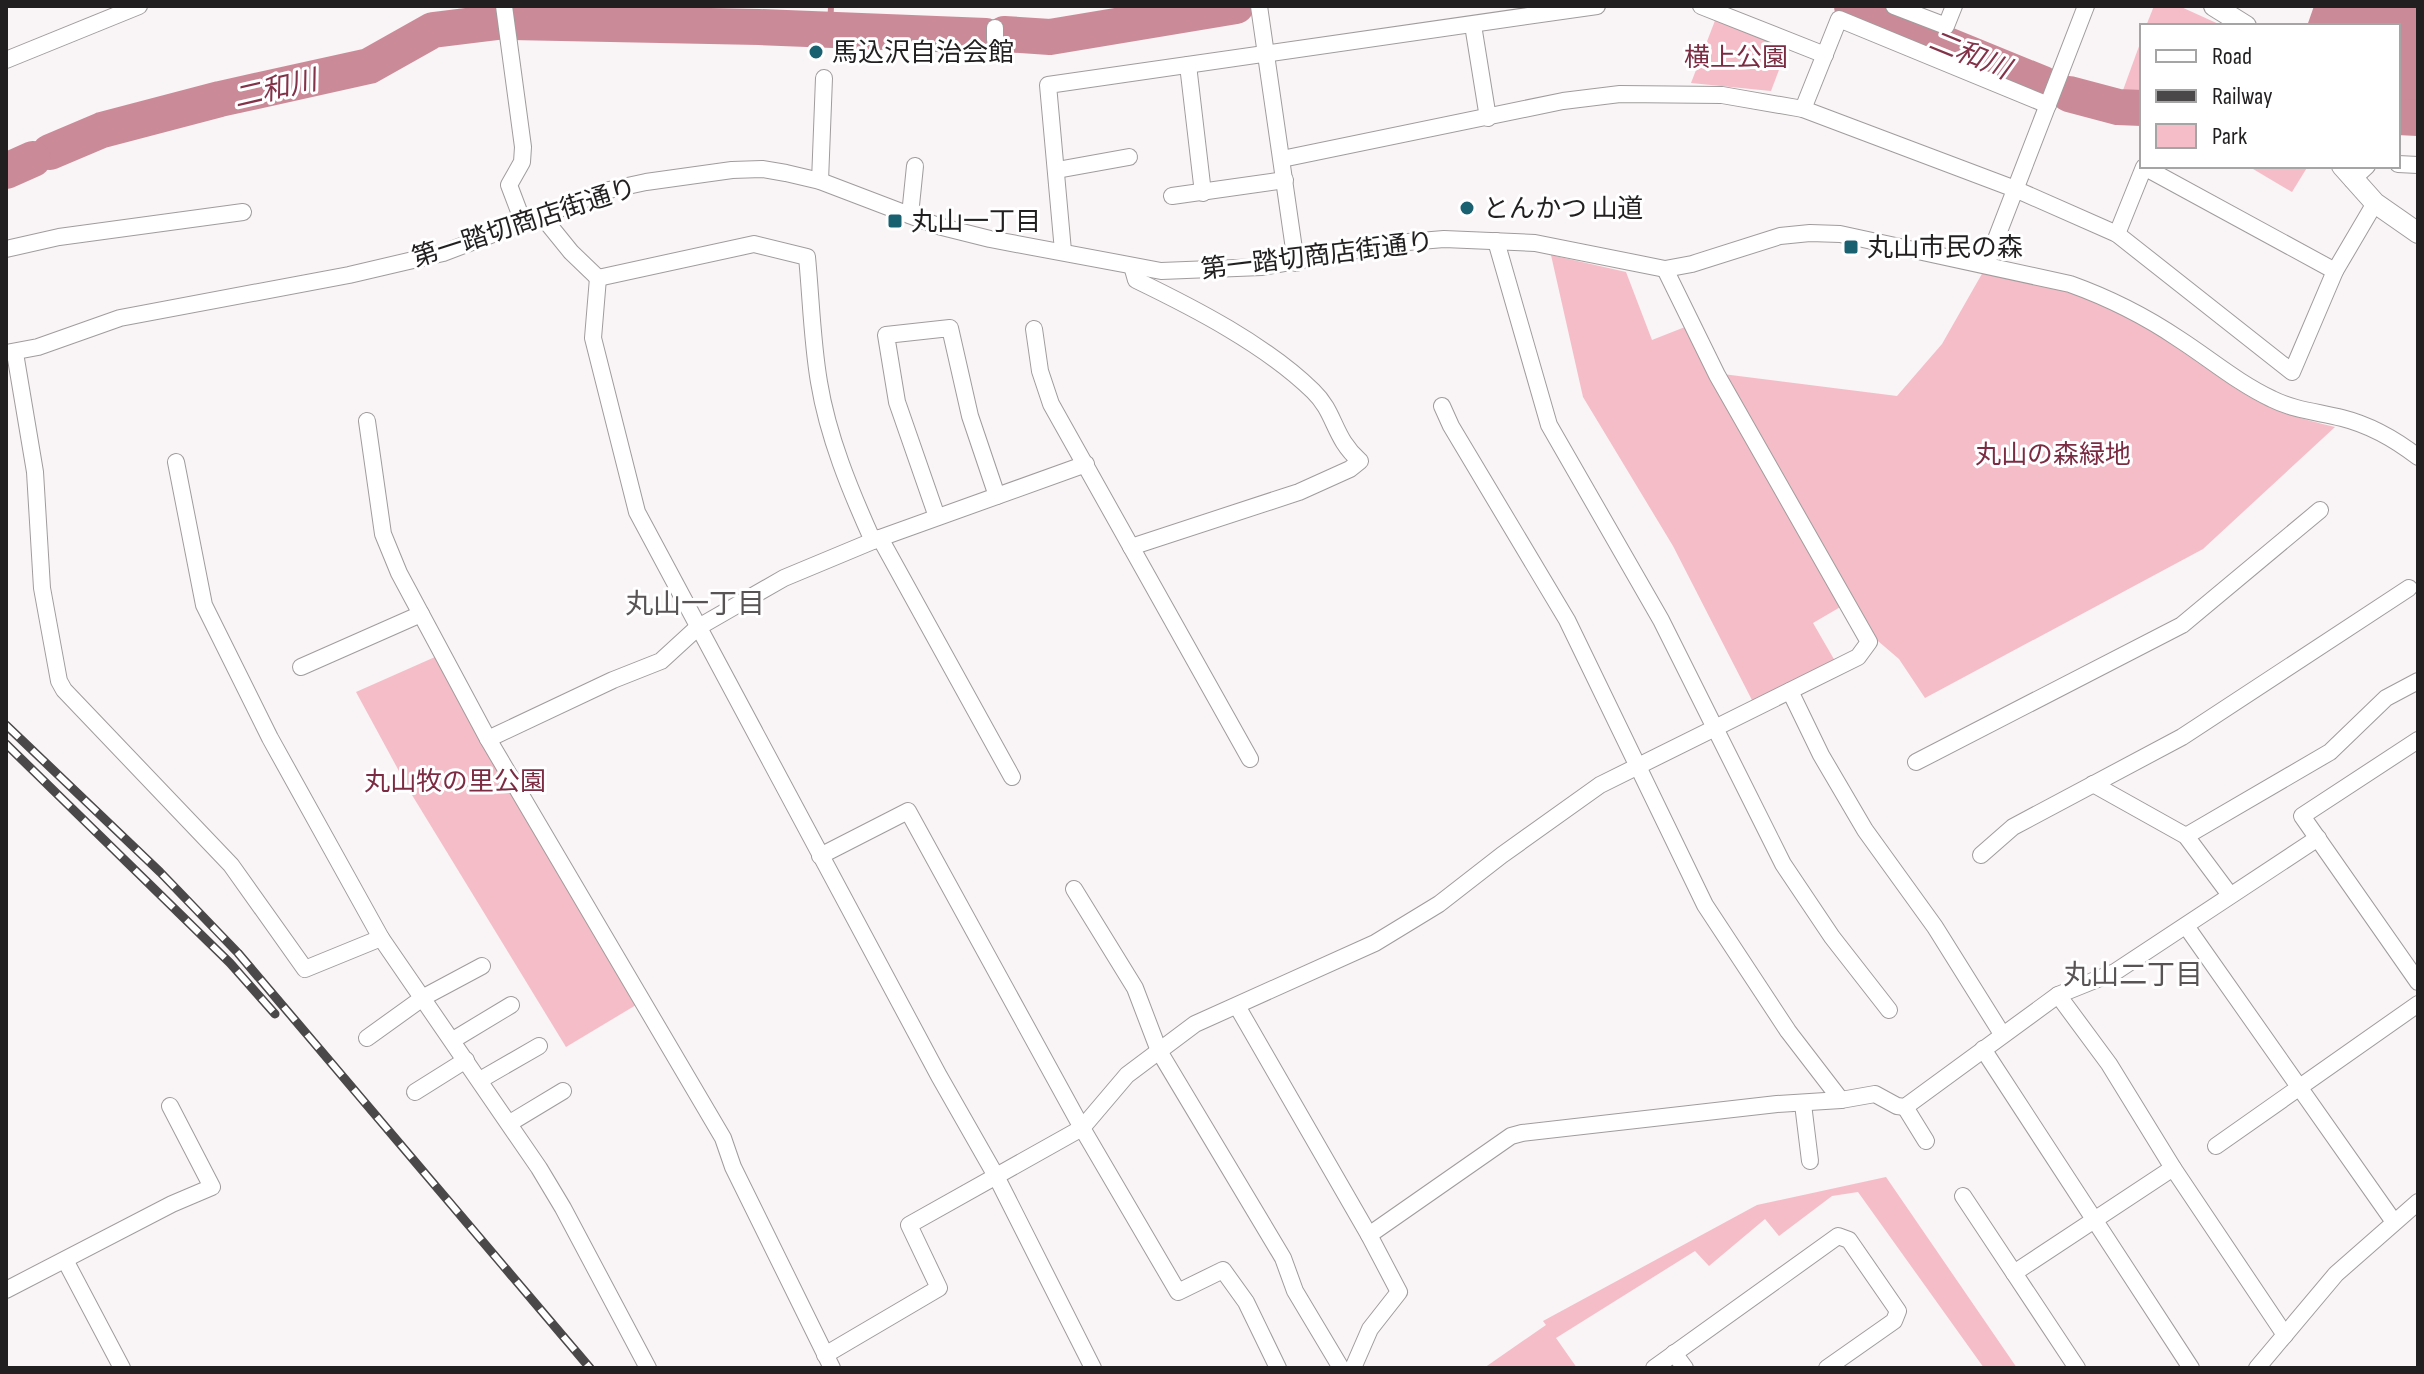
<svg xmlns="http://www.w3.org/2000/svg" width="2424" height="1374" font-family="'Sofia Sans Condensed','Noto Sans JP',sans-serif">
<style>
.green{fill:#f5bdc8}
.water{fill:#cb8a98}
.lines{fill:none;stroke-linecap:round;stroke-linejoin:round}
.stream{stroke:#cb8a98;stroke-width:6}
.river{stroke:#cb8a98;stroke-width:36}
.minor-casing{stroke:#a09c9d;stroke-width:18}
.tertiary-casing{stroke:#a09c9d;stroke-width:22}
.minor{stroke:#fff;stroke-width:16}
.tertiary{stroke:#fff;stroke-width:20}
.rail-casing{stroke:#4b4849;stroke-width:9}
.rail{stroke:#fff;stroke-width:6;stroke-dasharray:18;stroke-linecap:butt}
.poi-dot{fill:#196171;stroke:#fff;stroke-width:3}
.labels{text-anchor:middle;stroke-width:6;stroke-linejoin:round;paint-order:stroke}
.poi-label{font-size:26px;fill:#211f20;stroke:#fff;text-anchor:start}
.park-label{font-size:26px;fill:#7b2c43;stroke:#fff}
.street-label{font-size:26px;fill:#211f20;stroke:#fff}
.water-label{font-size:28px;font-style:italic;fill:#823249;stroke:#fff}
.neighbourhood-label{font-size:28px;fill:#585455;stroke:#fff}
</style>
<rect width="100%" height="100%" fill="#f9f4f5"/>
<g class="green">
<path d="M 2154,6 L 2179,6 L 2223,26 L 2146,26 Z"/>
<path d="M 1716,18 L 1788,46 L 1771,91 L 1691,83 Z"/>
<path d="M 2142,38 L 2142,104 L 2118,104 Z"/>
<path d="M 2248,166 L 2308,166 L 2292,192 Z"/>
<path d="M 1551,255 L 1626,272 L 1652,340 L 1685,327 L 1707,372 L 1897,396 L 1942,344 L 1983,272 C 2026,282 2068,289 2108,307 C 2156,329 2198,365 2243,393 C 2271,411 2303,419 2335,427 L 2203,549 L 1925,698 L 1899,659 L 1878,641 L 1854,599 L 1813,623 L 1835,661 L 1754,704 L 1673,546 L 1583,397 Z"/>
<path d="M 435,657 L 636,1005 L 566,1047 L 412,795 L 356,692 Z"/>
<path d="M 1886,1177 L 2017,1368 L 1984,1368 L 1858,1192 L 1832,1196 L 1779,1236 L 1765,1219 L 1709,1266 L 1695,1251 L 1556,1338 L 1577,1368 L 1484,1368 L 1546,1325 L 1543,1321 L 1757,1205 Z"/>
</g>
<path class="water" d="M 2314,6 L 2418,6 L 2418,108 L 2398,108 L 2398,26 L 2307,26 Z"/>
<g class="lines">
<path class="stream" d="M 830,30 L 831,6"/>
<g class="river">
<path d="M 1852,6 L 2043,84"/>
<path d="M 512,22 L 759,27 L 986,36"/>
<path d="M 1004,34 L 1050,37 L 1236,6"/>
<path d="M 2069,94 L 2118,107 L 2142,108"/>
<path d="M 2398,117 L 2418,118"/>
<path d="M 50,152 L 102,130 L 220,99 L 369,66 L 433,30 L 498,22"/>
<path d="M 6,171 L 33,159"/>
</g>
<defs>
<g id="minor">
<path d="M 504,6 L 523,147 L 522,162 L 509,185 L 523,222"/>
<path d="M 1259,6 L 1296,263"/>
<path d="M 1701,6 L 1825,55"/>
<path d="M 1894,6 L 1946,26 L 1954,6"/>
<path d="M 1473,25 L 1488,118"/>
<path d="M 995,28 L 995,40"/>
<path d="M 6,60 L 139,6"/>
<path d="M 1188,65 L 1203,193"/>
<path d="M 1803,109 L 1839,19 L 2048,105"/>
<path d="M 1282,159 L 1563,101 L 1620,94 L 1722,95 L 1803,109 L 2015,189 L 2117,234 L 2292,372 L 2335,271 L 2375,203"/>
<path d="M 2398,164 L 2418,165"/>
<path d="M 1057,170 L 1129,157"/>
<path d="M 2352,180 L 2367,166"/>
<path d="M 820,181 L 824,78"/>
<path d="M 1172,196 L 1285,180"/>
<path d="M 541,215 L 571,252 L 598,278 L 754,244 L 807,257 C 811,298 812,341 819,382 C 828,437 850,490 873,541"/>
<path d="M 910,215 L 915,166"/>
<path d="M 2117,234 L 2144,167 L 2335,271"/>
<path d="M 1496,241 L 1549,425 L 1661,620 L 1783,864 L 1832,937 L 1889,1010"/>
<path d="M 6,249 L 59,237 L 243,212"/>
<path d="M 1063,251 L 1048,85 L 1597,6"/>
<path d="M 1986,265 L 2086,6"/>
<path d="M 598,278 L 593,338 L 637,512 L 939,1076 L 996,1176 L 1093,1368"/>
<path d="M 1034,329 L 1040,371 L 1051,404 L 1250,759"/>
<path d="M 6,353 L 38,347 L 120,318 L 349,275 L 443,253 L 609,190 L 646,182 L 732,170 L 762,169 L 786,173 L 820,181 L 938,226 L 990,239 L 1161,271 L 1262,267 L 1396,243 L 1444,239 L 1535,243 L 1665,269 L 1692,264 L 1780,236 L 1810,233 L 1840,234 L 2070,284 C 2109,298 2145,316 2179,339 C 2210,359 2238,383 2272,399 C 2294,410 2318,412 2342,418 C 2370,425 2396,440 2418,457"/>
<path d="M 15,353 L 35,472 L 42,588 L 59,681 L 64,690 L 231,865 L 305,969 L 381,938 L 539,1168 L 563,1208 L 648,1368"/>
<path d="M 1442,406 L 1451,426 L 1567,620 L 1705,905 L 1788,1031 L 1841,1100"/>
<path d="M 367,421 L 383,534 L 399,573 L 488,739 L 723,1138 L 733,1167 L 832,1368"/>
<path d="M 176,462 L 204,605 L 270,738 L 381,938"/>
<path d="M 937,517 L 897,402 L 886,335 L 950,328 L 970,416 L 997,496"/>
<path d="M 880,538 L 1012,777"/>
<path d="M 1131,547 L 1299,492 L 1350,469 L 1360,461 C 1333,438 1336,413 1313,391 C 1266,345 1194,308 1136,280 L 1132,266"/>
<path d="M 301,667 L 421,614"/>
<path d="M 1790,691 L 1821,755 L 1865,830 L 1935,927 L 2002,1034"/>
<path d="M 488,739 L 613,680 L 661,661 L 697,628 L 784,578 L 880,538 L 1086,464"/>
<path d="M 2418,740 L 2302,816 L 2418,982"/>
<path d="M 1916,762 L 2182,625 L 2320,510"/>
<path d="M 2093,784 L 2186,836 L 2230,895"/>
<path d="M 2186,836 L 2330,752 L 2386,698 L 2418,681"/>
<path d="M 1981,855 L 2013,827 L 2182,737 L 2409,588"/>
<path d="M 820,856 L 908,811 L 1082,1128 L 1178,1292 L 1223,1270 L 1246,1302 L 1278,1368"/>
<path d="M 1074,889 L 1135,988 L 1159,1051 L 1283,1258 L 1295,1291 L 1341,1368"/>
<path d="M 2186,926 L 2394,1222"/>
<path d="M 2058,995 L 2109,1064 L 2173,1168 L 2285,1335"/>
<path d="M 1237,1006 L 1369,1235"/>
<path d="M 367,1038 L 424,997 L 482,966"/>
<path d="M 453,1040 L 511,1005"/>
<path d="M 1983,1049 L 2191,1368"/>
<path d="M 480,1080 L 539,1046"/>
<path d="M 415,1092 L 466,1060"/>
<path d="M 1803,1104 L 1810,1161"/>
<path d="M 1905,1107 L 1926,1141"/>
<path d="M 510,1123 L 563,1091"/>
<path d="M 2216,1146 L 2418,1004"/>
<path d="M 1963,1196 L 2077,1368"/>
<path d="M 65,1260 L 122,1368"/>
<path d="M 2014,1273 L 2173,1168"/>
<path d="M 6,1290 L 172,1204 L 212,1187 L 170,1106"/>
<path d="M 1674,1353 L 1685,1368"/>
<path d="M 825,1355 L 939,1288 L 909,1225 L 1082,1128 L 1127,1075 L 1195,1024 L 1375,943 L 1439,904 L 1502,855 L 1600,785 L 1858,657 L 1869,642 L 1717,375 L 1665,269"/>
<path d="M 1353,1368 L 1370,1329 L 1399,1292 L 1369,1235 L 1511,1136 L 1522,1133 L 1777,1104 L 1841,1100 L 1875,1094 L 1897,1106 L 1905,1107 L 2058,995 L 2115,972 L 2318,838"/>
<path d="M 1654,1368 L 1838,1236 L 1849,1240 L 1898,1311 L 1894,1321 L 1827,1368"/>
<path d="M 2257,1368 L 2336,1274 L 2418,1202"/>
</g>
<g id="tertiary">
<path d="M 2214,6 L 2246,26"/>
<path d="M 2342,166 L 2375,203 L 2418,233"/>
</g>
</defs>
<use href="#minor" class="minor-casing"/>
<use href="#tertiary" class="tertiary-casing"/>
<use href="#minor" class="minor"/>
<use href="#tertiary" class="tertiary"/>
<defs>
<g id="rail">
<path d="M 6,725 L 160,872 L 238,953 L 590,1368"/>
<path d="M 6,744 L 230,963 L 275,1014"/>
</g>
</defs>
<use href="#rail" class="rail-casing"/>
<use href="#rail" class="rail"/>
</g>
<g class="poi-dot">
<circle cx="816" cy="52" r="8"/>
<circle cx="1467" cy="208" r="8"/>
<rect x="887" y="213" width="16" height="16" rx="4"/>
<rect x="1843" y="239" width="16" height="16" rx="4"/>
</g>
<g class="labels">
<g class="poi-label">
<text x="832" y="61">馬込沢自治会館</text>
<text x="1483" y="217">とんかつ 山道</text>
<text x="911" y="230">丸山一丁目</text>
<text x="1867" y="256">丸山市民の森</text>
</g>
<g class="park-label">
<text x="1736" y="66">横上公園</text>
<text x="2053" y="463">丸山の森緑地</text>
<text x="455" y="790">丸山牧の里公園</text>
</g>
<g class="street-label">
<text transform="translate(524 222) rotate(-18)" y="9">第一踏切商店街通り</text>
<text transform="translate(1317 255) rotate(-7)" y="9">第一踏切商店街通り</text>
</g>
<g class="water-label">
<text transform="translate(1970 54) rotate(22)" y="10">二和川</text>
<text transform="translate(275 88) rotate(-13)" y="10">二和川</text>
</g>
<g class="neighbourhood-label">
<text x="695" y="613">丸山一丁目</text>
<text x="2133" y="984">丸山二丁目</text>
</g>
</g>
<rect width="2424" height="1374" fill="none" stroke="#211f20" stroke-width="16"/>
<rect x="2140" y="24" width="260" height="144" fill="#ffffff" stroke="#a6a5a6" stroke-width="2"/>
<rect x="2156" y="50" width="40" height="12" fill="#ffffff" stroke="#a6a5a6" stroke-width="2"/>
<text x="2212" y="64" font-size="24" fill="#211f20">Road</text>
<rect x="2156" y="90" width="40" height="12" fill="#4b4849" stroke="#a6a5a6" stroke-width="2"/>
<text x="2212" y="104" font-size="24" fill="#211f20">Railway</text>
<rect x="2156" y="124" width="40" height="24" fill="#f5bdc8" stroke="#a6a5a6" stroke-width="2"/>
<text x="2212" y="144" font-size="24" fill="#211f20">Park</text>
</svg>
